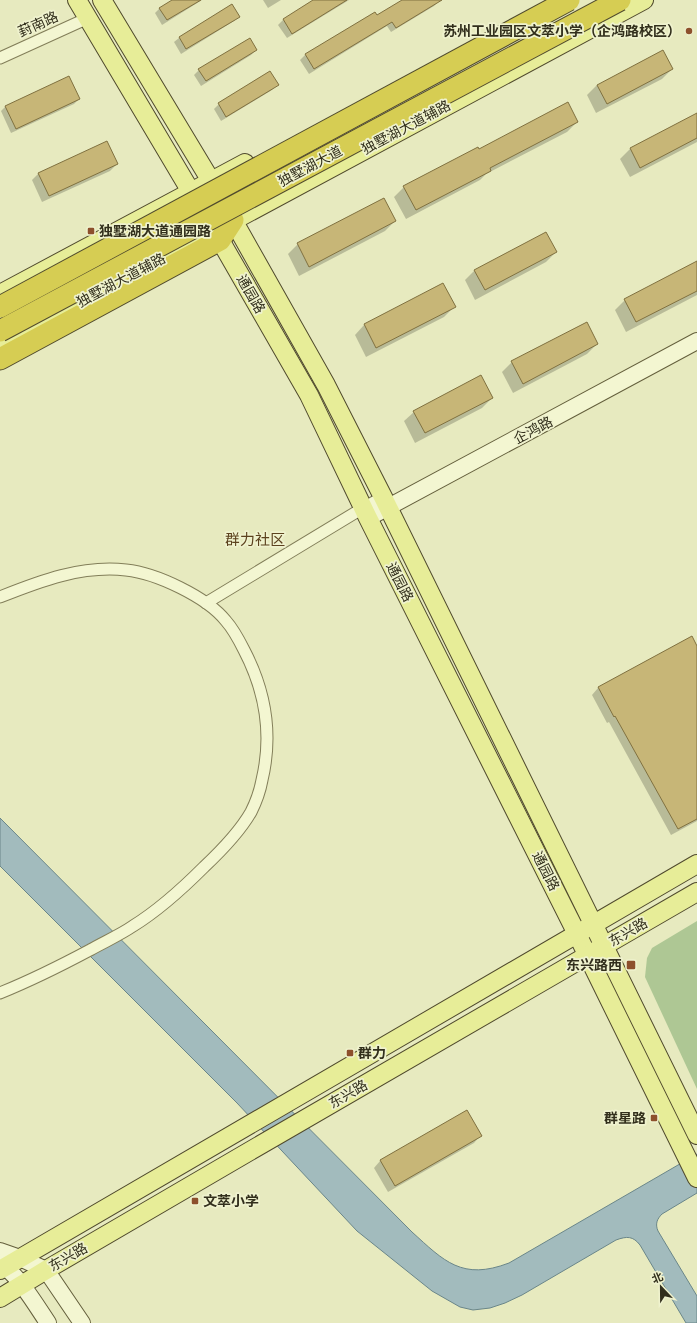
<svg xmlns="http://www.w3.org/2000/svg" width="697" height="1323" font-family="'Source Serif 4','Noto Sans SC',serif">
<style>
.green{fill:#aec794}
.water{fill:#a2bbbd;stroke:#6a8689}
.shadow{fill:#0003}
.building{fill:#c7b677;stroke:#807140}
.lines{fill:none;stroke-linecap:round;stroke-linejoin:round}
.street-casing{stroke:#827e59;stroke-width:13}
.secondary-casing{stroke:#645f3c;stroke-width:18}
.primary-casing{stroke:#504a2d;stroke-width:20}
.highway-casing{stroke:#504a2d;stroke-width:23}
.street{stroke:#f3f6d1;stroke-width:11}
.secondary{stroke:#f3f6d1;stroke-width:16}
.primary{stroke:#e7ed98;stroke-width:18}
.highway{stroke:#d6cd53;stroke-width:21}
.highway-bridge-casing{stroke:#504a2d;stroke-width:23;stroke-linecap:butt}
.highway-bridge{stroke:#d6cd53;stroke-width:21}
.poi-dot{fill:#8d502c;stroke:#eff2ce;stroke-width:1.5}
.labels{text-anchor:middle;stroke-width:3.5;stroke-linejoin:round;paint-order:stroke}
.street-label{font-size:14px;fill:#322f1c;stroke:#eff2ce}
.poi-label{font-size:14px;font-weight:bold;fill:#322f1c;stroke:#eff2ce;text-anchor:end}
.neighbourhood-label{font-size:15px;fill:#5c421e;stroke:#eff2ce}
</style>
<rect width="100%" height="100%" fill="#e7eabf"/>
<path class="green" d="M 697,921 L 697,1089 L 645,977 L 647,958 L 652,948 Z"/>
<path class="water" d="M 0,818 L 412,1232 C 444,1261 462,1281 509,1263 L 697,1154 L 697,1193 L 662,1214 C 657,1219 655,1224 658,1231 L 697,1296 L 697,1323 L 686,1323 L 640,1245 C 633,1236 627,1236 616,1240 L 522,1295 L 505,1303 L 490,1308 L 473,1310 L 460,1307 L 432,1291 L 357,1231 L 237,1103 L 0,866 Z"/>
<g class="shadow">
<path d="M 174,0 L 202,0 L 162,25 L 155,13 L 160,8 Z"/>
<path d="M 263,0 L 281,0 L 268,8 Z"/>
<path d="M 315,0 L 349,0 L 287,38 L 278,25 L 283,20 Z"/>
<path d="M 404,0 L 438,0 L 439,1 L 434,6 L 391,32 L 387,26 L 309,74 L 300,60 L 305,55 L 374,13 L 377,17 Z"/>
<path d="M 239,17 L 234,21 L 181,54 L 174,42 L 179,38 Z"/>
<path d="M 256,50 L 251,55 L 201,86 L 194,75 L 199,70 Z"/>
<path d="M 672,69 L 662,79 L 596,113 L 587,95 L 597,85 Z"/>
<path d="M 277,85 L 272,90 L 221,121 L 214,109 L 219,104 Z"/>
<path d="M 79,99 L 74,104 L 11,133 L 1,111 L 6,106 Z"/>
<path d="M 697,114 L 697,142 L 630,177 L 620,159 L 630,149 Z"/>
<path d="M 577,122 L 567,132 L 486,174 L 480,180 L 406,219 L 394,197 L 404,187 L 479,150 Z"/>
<path d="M 117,164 L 110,171 L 42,202 L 32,180 L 39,173 Z"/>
<path d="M 384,199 L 395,221 L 385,231 L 299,276 L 288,254 L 298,244 Z"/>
<path d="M 556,252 L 546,262 L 475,300 L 465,280 L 475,270 Z"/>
<path d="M 697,263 L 697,295 L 626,332 L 615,310 L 625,300 Z"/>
<path d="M 454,307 L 444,317 L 366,357 L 355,335 L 364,325 Z"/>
<path d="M 597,344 L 587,354 L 513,393 L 502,372 L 512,362 Z"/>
<path d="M 492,398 L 482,408 L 415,443 L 404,421 L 414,412 Z"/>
<path d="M 691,637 L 697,648 L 697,821 L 671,835 L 609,722 L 607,723 L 592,695 L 598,688 Z"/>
<path d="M 467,1112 L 480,1136 L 474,1143 L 388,1192 L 374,1168 L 380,1161 Z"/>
</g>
<g class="building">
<path d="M 172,0 L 201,0 L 167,20 L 159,8 Z"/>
<path d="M 313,0 L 347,0 L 292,34 L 283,19 Z"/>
<path d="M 402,0 L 442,0 L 396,28 L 392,22 L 314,69 L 305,54 L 375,12 L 377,15 Z"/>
<path d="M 232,4 L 240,17 L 186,49 L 179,37 Z"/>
<path d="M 250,38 L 257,50 L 206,81 L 198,69 Z"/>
<path d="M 663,50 L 673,69 L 607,104 L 597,85 Z"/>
<path d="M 270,71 L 279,85 L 226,117 L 218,103 Z"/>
<path d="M 69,76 L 80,99 L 16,129 L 5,106 Z"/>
<path d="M 568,102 L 578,122 L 490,168 L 491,171 L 416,210 L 403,186 L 478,147 L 479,149 Z"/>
<path d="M 697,113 L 697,138 L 640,168 L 630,148 Z"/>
<path d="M 107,141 L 118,164 L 49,196 L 38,173 Z"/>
<path d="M 384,198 L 396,221 L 309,267 L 297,243 Z"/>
<path d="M 546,232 L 557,252 L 485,290 L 474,270 Z"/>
<path d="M 697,261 L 697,291 L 636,322 L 624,299 Z"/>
<path d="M 443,283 L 456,307 L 376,348 L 364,324 Z"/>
<path d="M 587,322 L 598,344 L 523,384 L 511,361 Z"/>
<path d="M 481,375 L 493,398 L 425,433 L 413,411 Z"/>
<path d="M 692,636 L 697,646 L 697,819 L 678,829 L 615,716 L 614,717 L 598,687 Z"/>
<path d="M 467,1110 L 482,1136 L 395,1186 L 380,1160 Z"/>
</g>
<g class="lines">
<defs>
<g id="street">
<path d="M 0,58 L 88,18"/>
<path d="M 0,597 C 40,581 82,565 126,570 C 156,573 207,597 226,621 C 234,630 239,640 244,650 C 266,692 273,734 262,780 C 260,791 256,802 251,812 C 239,833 221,851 204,867 C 182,889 159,910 133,926 C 120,935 104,942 90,950 C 60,966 32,980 0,993"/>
<path d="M 206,603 L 363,508 L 383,497"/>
</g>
<g id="secondary">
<path d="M 368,518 L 697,341"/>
<path d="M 0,1251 L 20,1258 L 46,1270 L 82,1323"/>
<path d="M 0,1262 C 20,1278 34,1302 48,1323"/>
</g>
<g id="primary">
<path d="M 77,0 L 197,202"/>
<path d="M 102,0 L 211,181 L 326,385 L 383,497 L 697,1135"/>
<path d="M 220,240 L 309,395 L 368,518 L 577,934 L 697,1178"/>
<path d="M 0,294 L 245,163"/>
<path d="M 0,346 L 644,0"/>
<path d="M 0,1270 L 697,864"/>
<path d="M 0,1298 L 46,1270 L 262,1144 L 697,892"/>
</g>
<path id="highway" d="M 0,359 L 220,240 L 233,220"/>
</defs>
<use href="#street" class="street-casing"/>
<use href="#secondary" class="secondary-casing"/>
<use href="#primary" class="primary-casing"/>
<use href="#highway" class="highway-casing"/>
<use href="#street" class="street"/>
<use href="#secondary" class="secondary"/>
<use href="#primary" class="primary"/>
<use href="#highway" class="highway"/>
<defs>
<g id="highway-bridge">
<path d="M 0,307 L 569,0"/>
<path d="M 0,331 L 620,0"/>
</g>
</defs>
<use href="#highway-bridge" class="highway-bridge-casing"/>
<use href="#highway-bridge" class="highway-bridge"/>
</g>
<g class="poi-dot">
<circle cx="689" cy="31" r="4"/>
<rect x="87" y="227" width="8" height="8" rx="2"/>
<rect x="626" y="960" width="10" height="10" rx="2"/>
<rect x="346" y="1049" width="8" height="8" rx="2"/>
<rect x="650" y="1114" width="8" height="8" rx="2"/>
<rect x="191" y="1197" width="8" height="8" rx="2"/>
</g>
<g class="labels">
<g class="street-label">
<text transform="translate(38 24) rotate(-24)" y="5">葑南路</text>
<text transform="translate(406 127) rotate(-28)" y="5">独墅湖大道辅路</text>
<text transform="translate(310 166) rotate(-28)" y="5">独墅湖大道</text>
<text transform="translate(121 280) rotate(-28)" y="5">独墅湖大道辅路</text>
<text transform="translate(251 294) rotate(60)" y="5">通园路</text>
<text transform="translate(533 430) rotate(-28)" y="5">企鸿路</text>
<text transform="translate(400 582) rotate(63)" y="5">通园路</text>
<text transform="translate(546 871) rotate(63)" y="5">通园路</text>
<text transform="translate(628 932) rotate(-30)" y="5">东兴路</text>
<text transform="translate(348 1094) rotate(-30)" y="5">东兴路</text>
<text transform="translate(68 1257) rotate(-30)" y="5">东兴路</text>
</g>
<g class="poi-label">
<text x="681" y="36">苏州工业园区文萃小学（企鸿路校区）</text>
<text x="99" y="236" text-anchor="start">独墅湖大道通园路</text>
<text x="622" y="970">东兴路西</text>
<text x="358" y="1058" text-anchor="start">群力</text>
<text x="646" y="1123">群星路</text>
<text x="203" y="1206" text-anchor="start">文萃小学</text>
</g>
<g class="neighbourhood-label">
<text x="255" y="545">群力社区</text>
</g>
</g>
<g transform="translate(661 1287) rotate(338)" stroke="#eff2ce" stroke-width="3" paint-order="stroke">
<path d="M0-3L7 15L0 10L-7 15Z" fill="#322f1c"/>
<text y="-6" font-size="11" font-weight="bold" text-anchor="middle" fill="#322f1c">北</text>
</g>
</svg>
